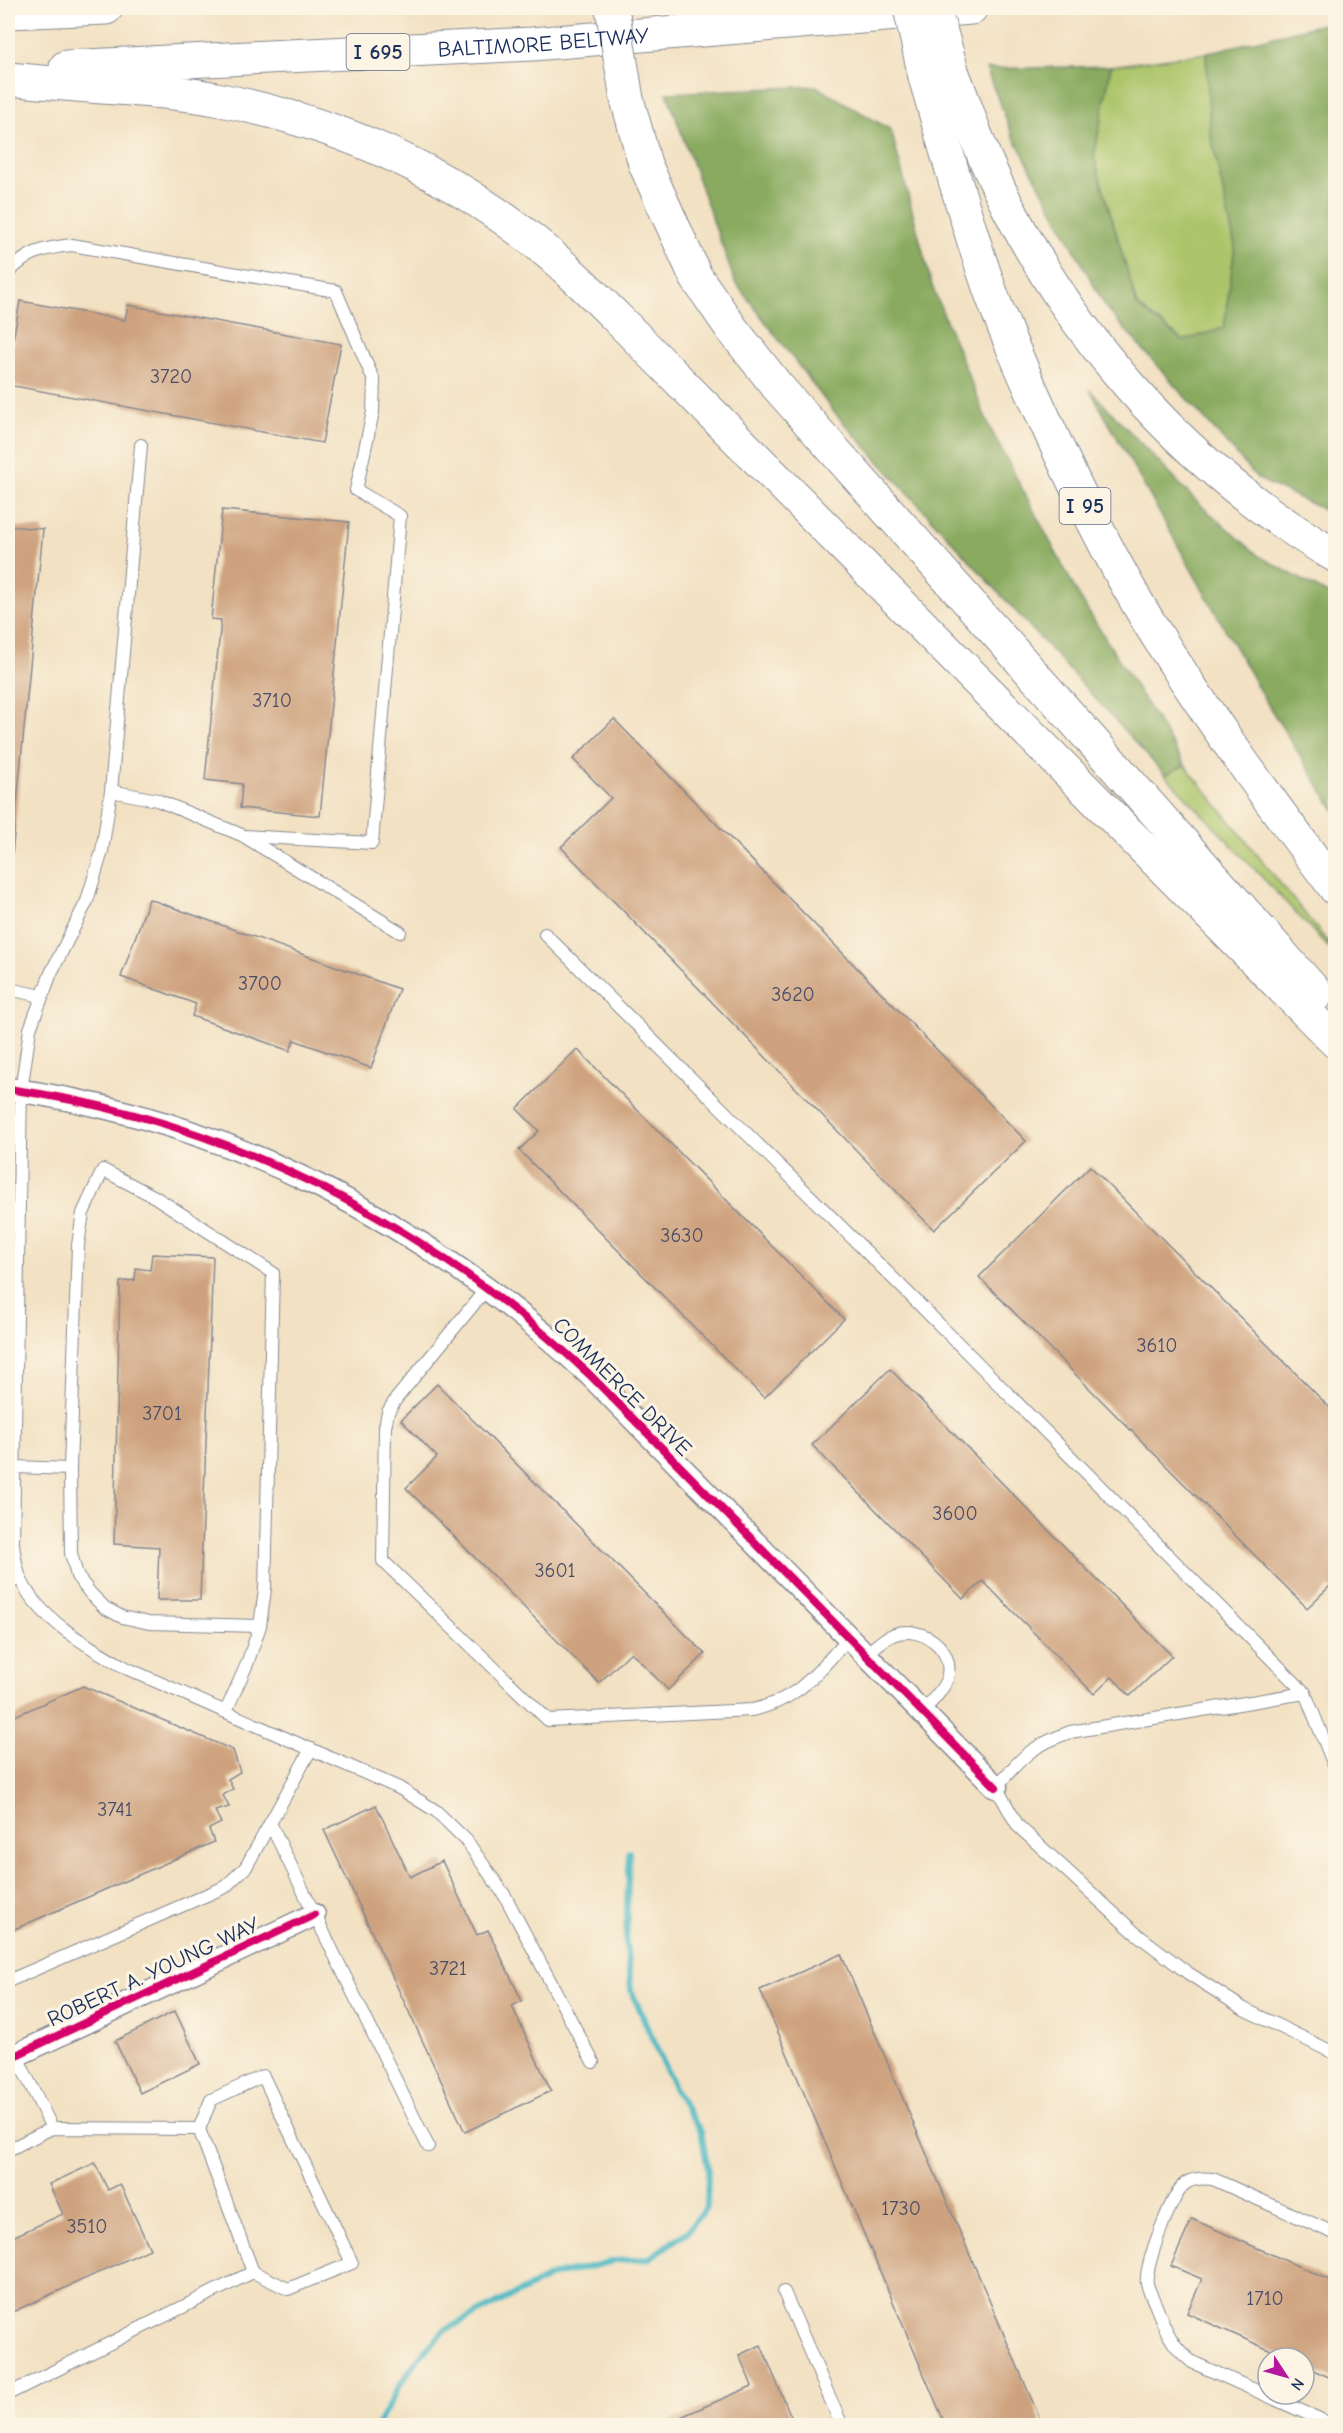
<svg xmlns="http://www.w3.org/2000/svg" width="1343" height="2433" font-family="'Comic Neue',sans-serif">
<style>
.green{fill:#acc56b;stroke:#647a64;stroke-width:1.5}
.forest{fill:#89aa5f;stroke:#526c5e;stroke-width:1.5}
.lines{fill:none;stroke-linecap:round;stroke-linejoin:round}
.stream{stroke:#48b7c2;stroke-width:6}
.building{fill:#cea27e}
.lane-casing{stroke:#868890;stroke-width:14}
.street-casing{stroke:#868890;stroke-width:25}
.highway-casing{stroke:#868890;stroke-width:35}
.lane{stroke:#fff;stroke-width:12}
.street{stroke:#fff;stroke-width:22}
.highway{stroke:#fff;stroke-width:33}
.highway-bridge-casing{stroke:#868890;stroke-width:35;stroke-linecap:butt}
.highway-bridge{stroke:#fff;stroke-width:33}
.cycleway-casing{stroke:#fcf5e5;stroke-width:11}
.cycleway{stroke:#d6006c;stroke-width:8}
.labels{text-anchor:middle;stroke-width:6;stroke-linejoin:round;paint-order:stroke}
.number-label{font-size:20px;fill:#484c66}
.shield{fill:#fcf5e5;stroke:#5e6a86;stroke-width:1.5}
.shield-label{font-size:21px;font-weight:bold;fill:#1b2f5e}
.street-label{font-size:22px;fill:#1b2f5e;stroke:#fcf5e5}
</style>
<rect width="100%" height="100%" fill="#fcf5e5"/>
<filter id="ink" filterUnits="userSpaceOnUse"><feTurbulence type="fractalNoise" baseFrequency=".0167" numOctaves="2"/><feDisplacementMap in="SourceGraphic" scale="12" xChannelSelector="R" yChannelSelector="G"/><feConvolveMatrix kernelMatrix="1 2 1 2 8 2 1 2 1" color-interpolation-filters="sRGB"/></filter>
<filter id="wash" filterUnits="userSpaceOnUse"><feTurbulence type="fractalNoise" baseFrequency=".008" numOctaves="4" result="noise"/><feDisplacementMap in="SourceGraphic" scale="24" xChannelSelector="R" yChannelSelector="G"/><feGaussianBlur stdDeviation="1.35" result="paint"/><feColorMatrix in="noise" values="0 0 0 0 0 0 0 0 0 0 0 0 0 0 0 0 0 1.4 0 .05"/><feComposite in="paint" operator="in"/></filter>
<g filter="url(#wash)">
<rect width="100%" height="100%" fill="#f2e1c2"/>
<g class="green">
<path d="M 1206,53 L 1210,131 L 1235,246 L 1224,328 L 1183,341 L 1137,305 L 1094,157 L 1111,66 Z"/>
<path d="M 1185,765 L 1335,951 L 1335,954 L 1165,775 Z"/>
</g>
<g class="forest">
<path d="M 1335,21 L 1336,21 L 1335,515 L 1258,479 L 1106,308 L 1012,134 L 986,69 L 1111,66 L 1094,157 L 1137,305 L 1183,341 L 1224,328 L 1235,246 L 1210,131 L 1206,53 Z"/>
<path d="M 816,86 L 891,130 L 932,286 L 989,426 L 1080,598 L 1185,765 L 1165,775 L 833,411 L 735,282 L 667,93 Z"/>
<path d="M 1090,390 L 1197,502 L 1259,556 L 1335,598 L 1335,811 L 1265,700 Z"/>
</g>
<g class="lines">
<path class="stream" d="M 377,2426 L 401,2383 L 421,2355 L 445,2330 L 551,2276 L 614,2261 L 648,2259 L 687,2232 L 707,2206 L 708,2169 L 701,2132 L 676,2092 L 631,1990 L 626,1942 L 629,1852"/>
</g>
<g id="blocks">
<g class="building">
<path d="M 20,301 L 125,320 L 128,305 L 341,344 L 322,443 L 8,385 L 8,368 Z"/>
<path d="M 222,510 L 349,522 L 320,816 L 240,808 L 242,784 L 205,780 L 221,620 L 211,619 Z"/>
<path d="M 8,526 L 43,529 L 9,887 L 8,887 Z"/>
<path d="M 614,719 L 1026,1141 L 934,1230 L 561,847 L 611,798 L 573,759 Z"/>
<path d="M 149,899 L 399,989 L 371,1068 L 294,1040 L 290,1051 L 192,1016 L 196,1004 L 121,977 Z"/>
<path d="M 577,1049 L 844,1319 L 764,1398 L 519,1150 L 539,1131 L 517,1109 Z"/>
<path d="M 1090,1166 L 1336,1414 L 1336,1593 L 1329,1587 L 1307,1608 L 979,1277 Z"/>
<path d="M 152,1254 L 213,1257 L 200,1600 L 157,1600 L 159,1547 L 114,1544 L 120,1282 L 135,1280 L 136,1268 L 150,1270 Z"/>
<path d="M 890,1369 L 1172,1656 L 1130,1696 L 1112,1677 L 1094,1694 L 983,1581 L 963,1599 L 812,1445 Z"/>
<path d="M 437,1384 L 705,1654 L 668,1690 L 631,1652 L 599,1683 L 406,1488 L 437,1457 L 401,1420 Z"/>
<path d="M 83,1686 L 233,1750 L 240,1772 L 228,1779 L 233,1789 L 223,1795 L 229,1807 L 215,1811 L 221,1823 L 209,1829 L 214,1842 L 8,1932 L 8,1719 Z"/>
<path d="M 376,1805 L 410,1877 L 442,1861 L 477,1935 L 488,1930 L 522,2001 L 512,2006 L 551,2091 L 465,2132 L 324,1830 Z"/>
<path d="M 841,1954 L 1043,2426 L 946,2426 L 760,1990 Z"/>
<path d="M 175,2011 L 200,2064 L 140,2093 L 115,2041 Z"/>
<path d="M 95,2163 L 108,2190 L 120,2184 L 150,2249 L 8,2314 L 8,2239 L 63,2214 L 49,2184 Z"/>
<path d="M 1192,2219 L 1336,2283 L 1336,2380 L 1304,2366 L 1304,2358 L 1287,2358 L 1187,2313 L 1202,2279 L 1171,2266 Z"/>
<path d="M 761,2345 L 795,2426 L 660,2426 L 752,2386 L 739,2355 Z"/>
</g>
</g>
</g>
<g filter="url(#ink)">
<use href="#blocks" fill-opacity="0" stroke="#868890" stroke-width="1.5"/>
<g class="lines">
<defs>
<g id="lane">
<path d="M 8,273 C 28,252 43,248 72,245 L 336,291 L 374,381 L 373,412 L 356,490 L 400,516 L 372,843 L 244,836 L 157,800 L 111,791"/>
<path d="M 141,445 L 111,791 L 102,851 L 87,901 L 51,973 L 30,1029 L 21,1091 L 13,1543 C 14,1554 16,1565 19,1575 C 34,1617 92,1649 128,1669 L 399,1788 L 436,1811 L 466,1840 L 505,1896 L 593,2062"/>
<path d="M 245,837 L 400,932"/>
<path d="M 545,934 L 910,1295 L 1305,1693 L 1336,1770"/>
<path d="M 8,989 L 42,996"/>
<path d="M 487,1288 L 396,1399 L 388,1412 L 385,1427 L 383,1561 L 548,1720 L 752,1710 C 799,1700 817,1672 848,1639"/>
<path d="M 15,1467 L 70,1469"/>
<path d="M 8,1584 L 20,1577"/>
<path d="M 865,1656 C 874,1648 883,1638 895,1634 C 922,1625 956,1649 947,1679 C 942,1692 931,1702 922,1712"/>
<path d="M 1305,1693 L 1070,1732 C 1030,1747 1024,1755 996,1787 L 1018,1826 L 1134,1932 L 1188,1973 L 1244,2009 L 1336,2054"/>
<path d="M 226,1711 L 247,1664 L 260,1626 L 149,1623 L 122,1617 L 105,1608 L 90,1593 L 77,1576 L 71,1553 L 70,1469 L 78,1245 L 83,1213 L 103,1170 L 155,1197 L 273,1273 L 265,1589 L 260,1626"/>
<path d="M 271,1825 L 428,2146"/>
<path d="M 8,1981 L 225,1887 L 246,1867 L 311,1749"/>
<path d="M 16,2055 L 52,2128"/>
<path d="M 199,2129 L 211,2100 L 263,2076 L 352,2263 L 288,2289 L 253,2272"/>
<path d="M 8,2150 L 52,2128 L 199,2129 L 253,2272 L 8,2394"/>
<path d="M 784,2292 L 842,2426"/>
<path d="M 1335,2426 L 1192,2362 C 1172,2347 1165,2329 1156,2306 C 1153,2299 1149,2291 1147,2284 C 1144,2267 1172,2192 1186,2183 C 1194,2178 1203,2178 1213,2179 L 1336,2234"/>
</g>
<g id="street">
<path d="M 8,1089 C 227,1119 428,1224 589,1374 L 996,1787"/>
<path d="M 8,2059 L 314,1915"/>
</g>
<g id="highway">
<path d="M 8,12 L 106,8"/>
<path id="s1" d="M 66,67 L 532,44 L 971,8"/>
<path d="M 953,74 C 965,103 974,134 987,163 C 1059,325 1181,467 1336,556"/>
<path d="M 925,77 C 946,150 966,222 991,293 C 1006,335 1025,376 1043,416 C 1076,489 1111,561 1153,629 C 1209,719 1272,804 1336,889"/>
<path d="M 8,79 C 48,83 89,86 130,89 C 159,92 188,93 216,99 C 329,121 435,165 526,235 C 560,261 590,291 620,321 L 1336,1042"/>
<path d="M 627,99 L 645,164 L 696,277 L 732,329 L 777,386 L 1317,994"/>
</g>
</defs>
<use href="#lane" class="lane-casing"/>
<use href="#street" class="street-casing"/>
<use href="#highway" class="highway-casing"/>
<use href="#lane" class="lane"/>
<use href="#street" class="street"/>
<use href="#highway" class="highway"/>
<defs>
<g id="highway-bridge">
<path d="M 612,8 L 627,99"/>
<path d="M 910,8 L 925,77"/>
<path d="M 934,8 L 953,74"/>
</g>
</defs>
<use href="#highway-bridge" class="highway-bridge-casing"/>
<use href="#highway-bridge" class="highway-bridge"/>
<defs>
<g id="cycleway">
<path d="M 8,1089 C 227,1119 428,1224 589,1374 L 996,1787"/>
<path d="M 8,2059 L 314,1915"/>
</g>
</defs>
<use href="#cycleway" class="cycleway-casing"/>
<use href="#cycleway" class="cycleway"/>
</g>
</g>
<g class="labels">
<g class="number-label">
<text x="171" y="383">3720</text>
<text x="272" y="707">3710</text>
<text x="260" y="990">3700</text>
<text x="793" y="1001">3620</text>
<text x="682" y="1242">3630</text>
<text x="1157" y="1352">3610</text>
<text x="162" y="1420">3701</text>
<text x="955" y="1520">3600</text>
<text x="555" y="1577">3601</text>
<text x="115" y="1816">3741</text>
<text x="448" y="1975">3721</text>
<text x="901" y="2215">1730</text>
<text x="87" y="2233">3510</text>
<text x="1265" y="2305">1710</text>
</g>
<g class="shield">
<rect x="346.5" y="34" width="63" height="36" rx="4.5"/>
<rect x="1059.5" y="488" width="51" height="36" rx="4.5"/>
</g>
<g class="shield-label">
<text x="378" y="59">I 695</text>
<text x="1085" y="513">I 95</text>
</g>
<g class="street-label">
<text dy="8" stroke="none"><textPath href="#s1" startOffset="478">BALTIMORE BELTWAY</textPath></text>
<text transform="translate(623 1386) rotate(45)" y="8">COMMERCE DRIVE</text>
<text transform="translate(153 1971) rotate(-25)" y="8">ROBERT A. YOUNG WAY</text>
</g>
</g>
<rect width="1343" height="2433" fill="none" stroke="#fcf5e5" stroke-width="30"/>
<g transform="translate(1286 2376) rotate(126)"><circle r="28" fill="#fcf5e5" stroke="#a2a6af" stroke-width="1.5"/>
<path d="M0-4.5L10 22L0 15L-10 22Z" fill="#b5179e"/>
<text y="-9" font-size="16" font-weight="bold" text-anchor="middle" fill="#1b2f5e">N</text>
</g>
</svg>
